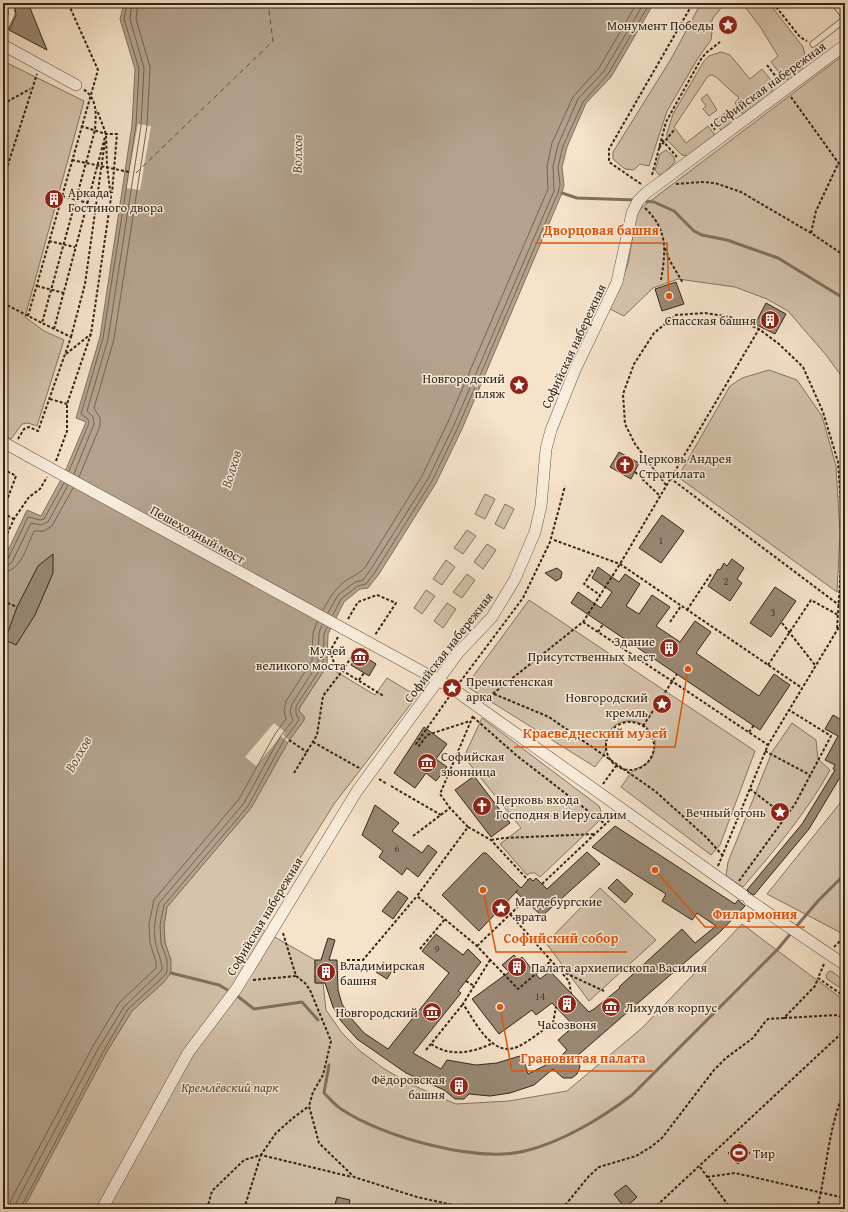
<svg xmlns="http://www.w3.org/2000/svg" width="848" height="1212" font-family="'Gentium Book Plus',serif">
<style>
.green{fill:#d5c3ac;stroke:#847462}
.water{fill:#b4a28d;stroke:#81705e}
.pier{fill:#f6e3ca}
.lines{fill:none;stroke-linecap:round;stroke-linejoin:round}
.shore{stroke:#746452;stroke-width:1}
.stream{stroke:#81705e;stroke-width:3}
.ferry{stroke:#615140;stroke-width:1;stroke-dasharray:5 4;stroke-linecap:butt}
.building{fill:#998874;stroke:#342517}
.lane-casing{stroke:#645444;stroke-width:7}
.street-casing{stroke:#645444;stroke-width:12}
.path{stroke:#342517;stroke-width:2;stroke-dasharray:3 2;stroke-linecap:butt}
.lane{stroke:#f9eddd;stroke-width:5.5}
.street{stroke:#f9eddd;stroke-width:11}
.street-bridge-casing{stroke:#645444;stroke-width:12;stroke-linecap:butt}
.street-bridge{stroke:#f9eddd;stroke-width:11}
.labels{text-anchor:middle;stroke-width:3;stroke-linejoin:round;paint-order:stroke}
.number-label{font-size:11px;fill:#4d3e2e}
.poi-label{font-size:13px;fill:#342517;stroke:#f9eddd;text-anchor:start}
.street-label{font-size:13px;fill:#342517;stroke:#f9eddd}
.park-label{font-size:13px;font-style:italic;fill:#5c4c3c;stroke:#f9eddd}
.water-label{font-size:14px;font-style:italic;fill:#615140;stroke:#f9eddd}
.leader{fill:none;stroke:#df560d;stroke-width:1.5}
.callout-dot{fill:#df560d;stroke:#f9eddd;stroke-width:1.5}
.callout-label{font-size:14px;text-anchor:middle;font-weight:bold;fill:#df560d;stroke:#f9eddd;stroke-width:3;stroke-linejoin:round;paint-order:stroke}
</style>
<rect width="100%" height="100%" fill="#f6e3ca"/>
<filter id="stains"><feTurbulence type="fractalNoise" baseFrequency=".005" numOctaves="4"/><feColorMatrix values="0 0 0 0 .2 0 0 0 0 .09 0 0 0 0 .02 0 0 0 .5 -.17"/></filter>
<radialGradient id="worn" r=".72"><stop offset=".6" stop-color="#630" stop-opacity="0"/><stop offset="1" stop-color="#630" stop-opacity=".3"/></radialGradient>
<g class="green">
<path d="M 701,3 L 725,3 L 713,18 L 709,29 L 712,32 L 711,40 L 698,58 L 667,111 L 649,166 L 640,164 L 634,170 L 625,169 L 613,159 L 613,152 L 671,59 Z"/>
<path d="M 742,3 L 769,3 L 803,47 L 805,55 L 802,70 L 790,80 L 784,79 L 771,62 L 778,56 L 761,28 Z"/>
<path d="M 721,52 L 730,55 L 750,79 L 762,69 C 769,78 776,83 771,94 L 743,114 L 735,103 L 739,98 L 716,77 L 712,75 L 708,76 L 674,127 L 686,143 L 708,126 L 715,135 L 687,156 L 682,155 L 667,140 L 667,133 L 673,114 L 704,61 L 709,56 Z"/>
<path d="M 845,54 L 845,381 L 826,355 L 788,311 L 767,299 L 735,287 L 678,279 L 653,288 L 624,316 L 610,309 L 628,264 L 636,216 L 641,208 Z"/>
<path d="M 3,61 L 84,101 L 25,317 L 44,331 L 64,340 L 37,426 L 28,423 L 22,424 L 11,439 L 3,435 Z"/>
<path d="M 707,94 L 717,110 L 709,116 L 703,109 L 706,106 L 701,99 Z"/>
<path d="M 729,110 L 736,119 L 721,130 L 714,121 Z"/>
<path d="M 666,150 L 674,157 L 675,162 L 664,173 L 659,175 L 655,170 L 660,154 Z"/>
<path d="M 769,370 L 797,380 L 822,416 L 836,466 L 840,533 L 837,592 L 678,477 L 730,386 L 742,378 Z"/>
<path d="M 485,494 L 495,499 L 485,519 L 475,514 Z"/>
<path d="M 505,504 L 514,509 L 504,529 L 495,524 Z"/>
<path d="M 467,530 L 476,536 L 463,554 L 454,548 Z"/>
<path d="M 487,544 L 496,550 L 483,569 L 474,562 Z"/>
<path d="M 446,560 L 455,567 L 442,585 L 433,579 Z"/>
<path d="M 467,574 L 475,580 L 462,598 L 453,592 Z"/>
<path d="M 426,590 L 435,596 L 422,614 L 414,608 Z"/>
<path d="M 529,600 L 755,751 L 720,845 L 711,855 L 621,787 C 625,782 628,776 632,772 C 640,764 649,768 654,752 C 662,727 628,710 611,729 C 603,738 607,743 605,752 C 604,757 597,763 595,767 L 466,686 Z"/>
<path d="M 447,603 L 456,609 L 443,628 L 434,621 Z"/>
<path d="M 327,666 L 375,695 L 387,678 L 417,696 L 334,804 L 257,927 L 315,960 L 315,983 L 323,983 L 326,1010 L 342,1033 L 360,1051 L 383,1068 L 408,1083 L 456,1104 L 509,1101 L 567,1091 L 642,1028 L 742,924 L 845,1001 L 845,1209 L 23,1209 L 106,1053 L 132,1011 L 164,982 L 171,960 L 165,943 L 164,925 L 167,907 L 251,808 L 288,742 L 304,720 L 304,716 L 299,711 L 300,707 Z"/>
<path d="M 482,718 L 599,806 L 602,814 L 599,821 L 540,877 L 535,873 L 530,873 L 527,875 L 500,844 L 521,828 L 464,757 Z"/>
<path d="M 792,723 L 816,740 L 818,759 L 830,770 C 807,812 774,851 743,887 L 726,876 L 728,862 L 772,752 Z"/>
<path d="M 845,797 L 845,935 L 767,894 Z"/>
<path d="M 600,888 L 656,940 L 589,1001 L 546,943 Z"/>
<path d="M 831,971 L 845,981 L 845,991 L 827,979 L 826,975 L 828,972 Z"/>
</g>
<path class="water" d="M 124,3 L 654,3 L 611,77 L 586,103 L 567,147 L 562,167 L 564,185 L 562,193 L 462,429 L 436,483 L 379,574 L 368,588 L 360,589 L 344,602 L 328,634 L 327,666 L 300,707 L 299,711 L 304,716 L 304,720 L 288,742 L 251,808 L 167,907 L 164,925 L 165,943 L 171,960 L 171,973 L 164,982 L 132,1011 L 106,1053 L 23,1209 L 3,1209 L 3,561 L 27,510 L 41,516 L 64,474 L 86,422 L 76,418 L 100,337 L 132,125 L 135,69 L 120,19 Z"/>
<g class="pier">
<path d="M 138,124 L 151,126 L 140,190 L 126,188 Z"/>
<path d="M 274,723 L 285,732 L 283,735 L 289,740 L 288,742 L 281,736 L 256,766 L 245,757 Z"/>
</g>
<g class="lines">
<g class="shore">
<path d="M 69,471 L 89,423 L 88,419 L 81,414 L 103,338 L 136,125 L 139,69 L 124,19 L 127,3"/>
<path d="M 74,474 L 94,424 L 93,417 L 87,411 L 108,339 L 141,126 L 144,68 L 130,19 L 132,3"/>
<path d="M 79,477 L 100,426 L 100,418 L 94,408 L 114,339 L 147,126 L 150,67 L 136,19 L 138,3"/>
<path d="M 3,561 L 8,559 L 28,517 L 40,520 L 44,519 L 64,483"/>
<path d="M 3,566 L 9,565 L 12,562 L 31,523 L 41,525 L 48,522 L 68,485"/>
<path d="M 3,572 C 21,572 27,545 34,531 L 44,531 L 52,526 L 73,488"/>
<path d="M 323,610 C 329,599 334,590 344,582 C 353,575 359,575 366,566 L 422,476 L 448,422 L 548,189 L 547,166 L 552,143 L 573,97 L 599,68 L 637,3"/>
<path d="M 328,613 L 338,595 L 355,582 L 363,580 L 371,569 L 428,479 L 454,425 L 554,191 L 553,166 L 558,145 L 578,99 L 604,71 L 644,3"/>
<path d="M 333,615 L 341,599 L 358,586 L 366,584 L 375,572 L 432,481 L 458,427 L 558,193 L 560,185 L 558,167 L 563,146 L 583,102 L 608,74 L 650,3"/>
<path d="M 9,1209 L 11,1200 L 93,1046 L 119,1003 L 156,968 L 156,962 L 150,943 L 149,924 L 154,900 L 239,799 L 275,734 L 286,719 L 284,711 L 286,701 L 312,661 L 313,633 L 317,622"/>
<path d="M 15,1209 L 16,1203 L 98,1049 L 124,1007 L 162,970 C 162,961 158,954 156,945 C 153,933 155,915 159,903 L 244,803 L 280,737 L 293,720 L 290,712 L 292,704 L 318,663 L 319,633 L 322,625"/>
<path d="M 20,1209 L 103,1052 L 128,1009 L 161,979 L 167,972 L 167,960 L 161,943 L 160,925 L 164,905 L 248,806 L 284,740 L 299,720 L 296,713 L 296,706 L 323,665 L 324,634 L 327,627"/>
</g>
<g class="stream">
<path d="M 562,193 L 577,198 L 636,200"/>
<path d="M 643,201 L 654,202 L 674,211 L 694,231 L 702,235 L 727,240 L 778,258 L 845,299"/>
<path d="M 795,928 L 818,901 L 845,874"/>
<path d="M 171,973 L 219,985 L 231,992"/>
<path d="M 236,995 L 254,1009 L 302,1002 L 318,1020"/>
<path d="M 329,1065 L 324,1093 C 329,1098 335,1105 341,1109 C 383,1137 476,1163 525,1151 C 562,1142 602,1118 632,1095 L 777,950 L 792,932"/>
</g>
<path class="ferry" d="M 136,173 L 273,41 L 268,3"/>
</g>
<g class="building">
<path d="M 14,3 L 28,3 L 47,50 L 9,30 L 16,15 Z"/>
<path d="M 676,282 L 684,304 L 662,311 L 655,289 Z"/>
<path d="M 766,303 L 786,314 L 775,334 L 755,324 Z"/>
<path d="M 619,452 L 639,463 L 631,479 L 610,467 Z"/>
<path d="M 662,515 L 684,531 L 661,563 L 639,548 Z"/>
<path d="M 53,554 L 53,573 L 35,615 L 16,645 L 5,640 L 17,607 L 38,566 Z"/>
<path d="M 732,559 L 744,568 L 737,579 L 742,583 L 730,601 L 708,586 L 718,569 L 720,570 L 724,563 L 727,566 Z"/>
<path d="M 598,567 L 619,582 L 625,574 L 640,584 L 626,606 L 639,614 L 652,595 L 670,607 L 656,626 L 680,642 L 695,621 L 711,632 L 696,653 L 759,696 L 774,674 L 790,685 L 760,730 L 571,603 L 578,592 L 601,608 L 612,592 L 592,578 Z"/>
<path d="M 557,568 L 562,572 L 561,578 L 556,581 L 545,573 Z"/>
<path d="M 775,587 L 796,601 L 771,637 L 750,623 Z"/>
<path d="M 359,653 L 376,664 L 369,676 L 351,665 Z"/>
<path d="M 833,715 L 845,722 L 845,776 L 842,774 L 809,829 L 754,895 L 750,893 L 747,890 L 802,824 L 835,770 L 833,769 L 835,765 L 825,760 L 838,736 L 825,729 Z"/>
<path d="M 424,727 L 447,744 L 436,759 L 447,767 L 436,781 L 426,773 L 415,788 L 394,773 Z"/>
<path d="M 474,776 L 510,823 L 491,837 L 455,790 Z"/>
<path d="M 375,805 L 399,823 L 392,831 L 422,853 L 428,845 L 437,852 L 418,877 L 407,868 L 402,875 L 379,857 L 383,851 L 362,835 Z"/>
<path d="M 615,826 L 735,904 L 738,900 L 745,906 L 721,931 L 577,1056 L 580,1067 L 577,1074 L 572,1078 L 563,1078 L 553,1069 L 534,1085 L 510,1093 L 490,1096 L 469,1094 L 464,1099 L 455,1099 L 444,1090 L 406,1073 L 357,1039 L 341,1021 L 333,1007 L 325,983 L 315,983 L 315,960 L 321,960 L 328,938 L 335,940 L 329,960 L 337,960 L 338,990 L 342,1004 L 350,1017 L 364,1033 L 388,1049 L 449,973 L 422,951 L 436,934 L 463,955 L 468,949 L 481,962 L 458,991 L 461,993 L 413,1053 L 441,1069 L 447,1060 L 476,1065 L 497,1063 L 523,1055 L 528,1074 L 544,1066 L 554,1059 L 557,1060 L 567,1050 L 558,1040 L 574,1026 L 552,1003 L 536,1015 L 532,1010 L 499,1034 L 472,999 L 509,972 L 502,965 L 514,955 L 518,960 L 522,957 L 540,979 L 550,971 L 589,1012 L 594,1009 L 620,988 L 619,987 L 682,929 L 695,943 L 716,926 L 697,913 L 692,920 L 662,901 L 666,894 L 592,847 Z"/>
<path d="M 587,852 L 600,864 L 542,916 L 516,892 L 518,890 L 479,931 L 442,895 L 483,853 L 486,853 L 521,888 L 530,878 L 533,881 L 536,878 L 547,889 Z"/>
<path d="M 617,879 L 633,894 L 625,903 L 608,888 Z"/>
<path d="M 398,891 L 408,898 L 393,919 L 382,911 Z"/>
<path d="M 383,962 L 393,969 L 387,979 L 376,972 Z"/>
<path d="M 740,1142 L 750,1153 L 738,1164 L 728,1153 Z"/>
<path d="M 626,1185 L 637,1197 L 625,1208 L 614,1194 Z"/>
<path d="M 337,1197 L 350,1200 L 348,1209 L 334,1209 Z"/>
</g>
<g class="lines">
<defs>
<g id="lane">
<path d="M 801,3 L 802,4"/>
<path d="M 834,3 L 845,17"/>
<path d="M 3,32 L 12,14 L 10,3"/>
<path d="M 813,44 L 845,19"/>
</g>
<g id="street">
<path d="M 3,45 L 76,85"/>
<path d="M 3,442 L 28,456"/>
<path d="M 355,635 L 452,688"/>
<path d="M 456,691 L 743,895"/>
<path d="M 749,900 L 845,965"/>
<path d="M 102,1209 L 188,1053 L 237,988 L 357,791 L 458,653 L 492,617 L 515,579 L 535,532 L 541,506 L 546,449 L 551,430 L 575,370 L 617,282 L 632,213 L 638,201 L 646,193 L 845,45"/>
</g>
</defs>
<use href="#lane" class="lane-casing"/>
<use href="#street" class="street-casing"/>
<g class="path">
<path d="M 773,3 L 800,37 L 807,41"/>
<path d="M 767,65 L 780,82"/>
<path d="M 791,97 L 845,172"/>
<path d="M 3,104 L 30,89"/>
<path d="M 711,124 L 715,130"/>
<path d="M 81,126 L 106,134 L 117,134 L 112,193"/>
<path d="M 662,140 L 677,157"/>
<path d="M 659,148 L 675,129"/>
<path d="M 72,160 L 129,172"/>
<path d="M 3,165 L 7,167"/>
<path d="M 652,175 L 666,122 L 701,59 L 706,53 L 720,42"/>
<path d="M 3,180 L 37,74"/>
<path d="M 641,184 L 609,162 L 609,149 L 693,3"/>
<path d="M 676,184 L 702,182 L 715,183 L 741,192 L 811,233 L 845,256"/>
<path d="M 62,196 L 88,203"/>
<path d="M 645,208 C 668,230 666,250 661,280"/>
<path d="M 811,233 L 816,211 L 838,164"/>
<path d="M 49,241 L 75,247"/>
<path d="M 665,248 L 670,261 L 683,283"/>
<path d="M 37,286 L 64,293"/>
<path d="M 3,303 L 42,323"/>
<path d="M 28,316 L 98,70 L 68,3"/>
<path d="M 54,329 L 105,137"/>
<path d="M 71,337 L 85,284 L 105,141"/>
<path d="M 66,354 L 91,334"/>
<path d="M 50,399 L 67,404"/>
<path d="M 18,439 L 24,429 L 29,427 L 38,431 L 71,337 L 42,323 L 95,130 C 96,114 98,99 83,89"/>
<path d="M 56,461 L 67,431 L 67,404 L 91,334 L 111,198 L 107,166 L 106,134 L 97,110"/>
<path d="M 3,464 L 8,456"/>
<path d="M 3,469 L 16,476 L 3,511"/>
<path d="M 635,472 L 660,496"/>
<path d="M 670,478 L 839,605"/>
<path d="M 666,485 L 635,444 L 625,424 L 623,394 L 634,364 L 654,333 L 676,315 L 705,313 L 730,317 L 759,329 L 779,344 L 803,367 L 823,412 L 838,462 L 843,534 L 837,629"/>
<path d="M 3,513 L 14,519"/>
<path d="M 554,540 L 620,564 L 802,688"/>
<path d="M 3,543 L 14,519 L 29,497 L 40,489 L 47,477"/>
<path d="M 593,570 L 584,584 L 600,595"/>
<path d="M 3,601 L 17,607"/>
<path d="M 687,610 L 711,574"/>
<path d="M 348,619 L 358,602 L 377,595 L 396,603 L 375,635"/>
<path d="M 583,622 L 768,745"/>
<path d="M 670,622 L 681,606"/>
<path d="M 782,623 L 815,665"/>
<path d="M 598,632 L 603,624"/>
<path d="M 338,637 L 330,651 L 335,666 L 382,695 L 383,694"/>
<path d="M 768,665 L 811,600 L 838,615"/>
<path d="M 359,680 L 364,673"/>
<path d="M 460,682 L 523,598 L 550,542 L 565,486"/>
<path d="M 494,694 L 549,717 L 655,791 L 707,838 L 723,856"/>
<path d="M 449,697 L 416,744 L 419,746 L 427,735 L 470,721"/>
<path d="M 485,700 L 583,622 L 620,564 L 759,329"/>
<path d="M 473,716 L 440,794 L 450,808 L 468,827 L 417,896 L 477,946 L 518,989 L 551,961"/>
<path d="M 473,717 L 516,755 L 605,824"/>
<circle cx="630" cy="746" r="24"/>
<path d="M 643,726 L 677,674"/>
<path d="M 749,732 L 754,725"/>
<path d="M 289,740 L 307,752"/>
<path d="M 313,742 L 361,769"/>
<path d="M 765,751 L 810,775"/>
<path d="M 294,773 L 317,735 L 323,696 L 343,670 L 357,648"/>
<path d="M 442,773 L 448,777"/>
<path d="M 379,779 L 387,784"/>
<path d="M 603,784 L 616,766"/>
<path d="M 391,786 L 441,815"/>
<path d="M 750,789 L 776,809"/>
<path d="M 468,827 L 491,840 L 528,880"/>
<path d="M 413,836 L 450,808"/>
<path d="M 491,840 L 504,838 L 595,834"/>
<path d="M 718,866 L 768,745 L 845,617"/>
<path d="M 739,881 L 795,804 L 831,736 L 789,710"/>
<path d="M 542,884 L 615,815"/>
<path d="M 510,914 L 569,981 L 571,993"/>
<path d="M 283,933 L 296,976 L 305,983 L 310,990 L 331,1041 L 323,1075 L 313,1092 L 309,1106 L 319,1143 L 354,1177 L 417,1197 L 471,1209"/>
<path d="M 477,946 L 525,900"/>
<path d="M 834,947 L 845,936"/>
<path d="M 420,949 L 445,919"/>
<path d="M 347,960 L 363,960 L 417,896"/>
<path d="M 490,960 L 463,1004 C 475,1021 492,1058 517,1047 C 529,1042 542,1030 553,1023 L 556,1007"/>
<path d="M 824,964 L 818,978 L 845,997"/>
<path d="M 561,971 L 604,991"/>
<path d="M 253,980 L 296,976"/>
<path d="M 466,981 L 474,986"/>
<path d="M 784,1018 L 837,1015 L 845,1019"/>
<path d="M 431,1044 C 450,1057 471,1053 491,1044"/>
<path d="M 426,1050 L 463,1004"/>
<path d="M 700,1167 L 731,1209"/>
<path d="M 707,1177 L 735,1173 L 845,1198"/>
<path d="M 207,1209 L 212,1191 L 244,1160 L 261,1155 L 276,1133 L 293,1118 L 309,1106"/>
<path d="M 244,1209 L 261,1155 L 352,1177"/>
<path d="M 562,1209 L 589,1176 L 599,1167 L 636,1156 L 651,1147 L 662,1138 L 714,1070 L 726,1058 L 753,1038 L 765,1022 L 768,1019 L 784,1018 L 815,986 L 818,978"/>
<path d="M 653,1209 L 845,1030"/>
<path d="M 817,1209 C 827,1170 828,1127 845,1090"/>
</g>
<use href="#lane" class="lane"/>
<use href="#street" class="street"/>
<defs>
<path id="street-bridge" d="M 28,456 L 355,635"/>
</defs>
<use href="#street-bridge" class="street-bridge-casing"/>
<use href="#street-bridge" class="street-bridge"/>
</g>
<defs>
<symbol id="sight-disc" viewBox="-11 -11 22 22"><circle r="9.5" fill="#8f2418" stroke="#f9eddd"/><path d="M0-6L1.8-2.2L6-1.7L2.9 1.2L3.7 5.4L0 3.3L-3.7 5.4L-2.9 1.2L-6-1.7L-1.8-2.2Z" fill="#fff"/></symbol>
<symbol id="building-disc" viewBox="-11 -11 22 22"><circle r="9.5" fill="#8f2418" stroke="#f9eddd"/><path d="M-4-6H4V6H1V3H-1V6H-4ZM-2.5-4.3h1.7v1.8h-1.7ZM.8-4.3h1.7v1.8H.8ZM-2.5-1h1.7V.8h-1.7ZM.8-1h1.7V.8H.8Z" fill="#fff"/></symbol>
<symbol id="church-disc" viewBox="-11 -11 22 22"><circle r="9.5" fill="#8f2418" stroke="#f9eddd"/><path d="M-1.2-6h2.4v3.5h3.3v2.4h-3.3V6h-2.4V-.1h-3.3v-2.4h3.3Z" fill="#fff"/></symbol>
<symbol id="museum-disc" viewBox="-11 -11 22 22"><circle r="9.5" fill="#8f2418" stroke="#f9eddd"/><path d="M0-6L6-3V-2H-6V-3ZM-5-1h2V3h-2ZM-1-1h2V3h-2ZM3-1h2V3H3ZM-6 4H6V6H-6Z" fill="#fff"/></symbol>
<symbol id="stadium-disc" viewBox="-11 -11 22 22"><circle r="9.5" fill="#8f2418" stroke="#f9eddd"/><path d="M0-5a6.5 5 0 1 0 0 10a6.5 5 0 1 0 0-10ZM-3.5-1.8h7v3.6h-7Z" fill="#fff"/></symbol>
</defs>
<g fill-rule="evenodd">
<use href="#sight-disc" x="717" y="14" width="22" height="22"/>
<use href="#building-disc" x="43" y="188" width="22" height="22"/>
<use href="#building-disc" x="759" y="309" width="22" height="22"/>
<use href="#sight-disc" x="508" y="374" width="22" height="22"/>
<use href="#church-disc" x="614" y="454" width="22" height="22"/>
<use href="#building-disc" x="658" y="637" width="22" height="22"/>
<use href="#museum-disc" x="349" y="646" width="22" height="22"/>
<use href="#sight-disc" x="441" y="677" width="22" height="22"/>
<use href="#sight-disc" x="651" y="693" width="22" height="22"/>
<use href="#museum-disc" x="416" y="752" width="22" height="22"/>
<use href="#church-disc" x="471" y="795" width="22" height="22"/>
<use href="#sight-disc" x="769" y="801" width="22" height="22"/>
<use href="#sight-disc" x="490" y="897" width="22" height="22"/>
<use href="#building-disc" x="506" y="956" width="22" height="22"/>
<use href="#building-disc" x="315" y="961" width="22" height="22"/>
<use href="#building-disc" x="556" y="993" width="22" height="22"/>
<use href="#museum-disc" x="600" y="996" width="22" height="22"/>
<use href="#museum-disc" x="421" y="1001" width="22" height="22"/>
<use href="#building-disc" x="448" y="1075" width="22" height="22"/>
<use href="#stadium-disc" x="728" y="1142" width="22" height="22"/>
</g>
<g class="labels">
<g class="number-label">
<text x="661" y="544">1</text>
<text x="726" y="585">2</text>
<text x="773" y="616">3</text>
<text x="397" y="852">6</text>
<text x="437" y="953">9</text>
<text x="540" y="1000">14</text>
</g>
<g class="poi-label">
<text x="714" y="30" text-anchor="end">Монумент Победы</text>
<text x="68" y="197">Аркада<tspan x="68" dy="15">Гостиного двора</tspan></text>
<text x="756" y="325" text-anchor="end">Спасская башня</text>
<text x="505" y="383" text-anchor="end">Новгородский<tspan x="505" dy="15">пляж</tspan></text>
<text x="639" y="463">Церковь Андрея<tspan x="639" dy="15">Стратилата</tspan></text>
<text x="655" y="646" text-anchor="end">Здание<tspan x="655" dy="15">Присутственных мест</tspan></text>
<text x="346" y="655" text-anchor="end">Музей<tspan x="346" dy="15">великого моста</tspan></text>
<text x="466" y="686">Пречистенская<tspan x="466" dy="15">арка</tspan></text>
<text x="648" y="702" text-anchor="end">Новгородский<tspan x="648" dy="15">кремль</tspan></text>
<text x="441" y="761">Софийская<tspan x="441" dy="15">звонница</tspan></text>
<text x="496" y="804">Церковь входа<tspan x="496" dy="15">Господня в Иерусалим</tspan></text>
<text x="766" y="817" text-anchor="end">Вечный огонь</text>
<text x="515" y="906">Магдебургские<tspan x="515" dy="15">врата</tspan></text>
<text x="340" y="970">Владимирская<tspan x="340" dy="15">башня</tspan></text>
<text x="531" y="972">Палата архиепископа Василия</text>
<text x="625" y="1012">Лихудов корпус</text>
<text x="418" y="1017" text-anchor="end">Новгородский</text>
<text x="567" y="1029" text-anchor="middle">Часозвоня</text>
<text x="445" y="1084" text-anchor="end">Фёдоровская<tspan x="445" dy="15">башня</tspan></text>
<text x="753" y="1158">Тир</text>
</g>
<g class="street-label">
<text transform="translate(769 84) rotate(-36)" y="5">Софийская набережная</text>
<text transform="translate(573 346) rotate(-65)" y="5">Софийская набережная</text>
<text transform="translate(198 534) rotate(29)" y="5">Пешеходный мост</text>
<text transform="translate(448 647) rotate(-52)" y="5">Софийская набережная</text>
<text transform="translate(264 916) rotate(-59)" y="5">Софийская набережная</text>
</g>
<g class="park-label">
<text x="230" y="1092">Кремлёвский парк</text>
</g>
<g class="water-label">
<text transform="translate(297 154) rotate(-89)" y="5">Волхов</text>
<text transform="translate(231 469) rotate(-73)" y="5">Волхов</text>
<text transform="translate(78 754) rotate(-60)" y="5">Волхов</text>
</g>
</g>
<path class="leader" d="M669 296L667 243H535M688 669L675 747H514M655 870L705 927H805M483 890L496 952H627M500 1007L512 1071H653"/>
<g class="callout-dot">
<circle cx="669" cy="296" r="4"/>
<circle cx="688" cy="669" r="4"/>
<circle cx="655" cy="870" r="4"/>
<circle cx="483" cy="890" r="4"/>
<circle cx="500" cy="1007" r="4"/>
</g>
<g class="callout-label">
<text x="601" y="235">Дворцовая башня</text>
<text x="595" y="738">Краеведческий музей</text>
<text x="755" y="919">Филармония</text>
<text x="561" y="943">Софийский собор</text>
<text x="583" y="1063">Грановитая палата</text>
</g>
<rect width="848" height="1212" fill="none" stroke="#f6e3ca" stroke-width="16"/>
<rect x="4" y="4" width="840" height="1204" fill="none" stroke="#342517" stroke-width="2"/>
<rect x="8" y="8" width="832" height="1196" fill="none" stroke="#342517"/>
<rect width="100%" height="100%" filter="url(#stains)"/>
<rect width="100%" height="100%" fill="url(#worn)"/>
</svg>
